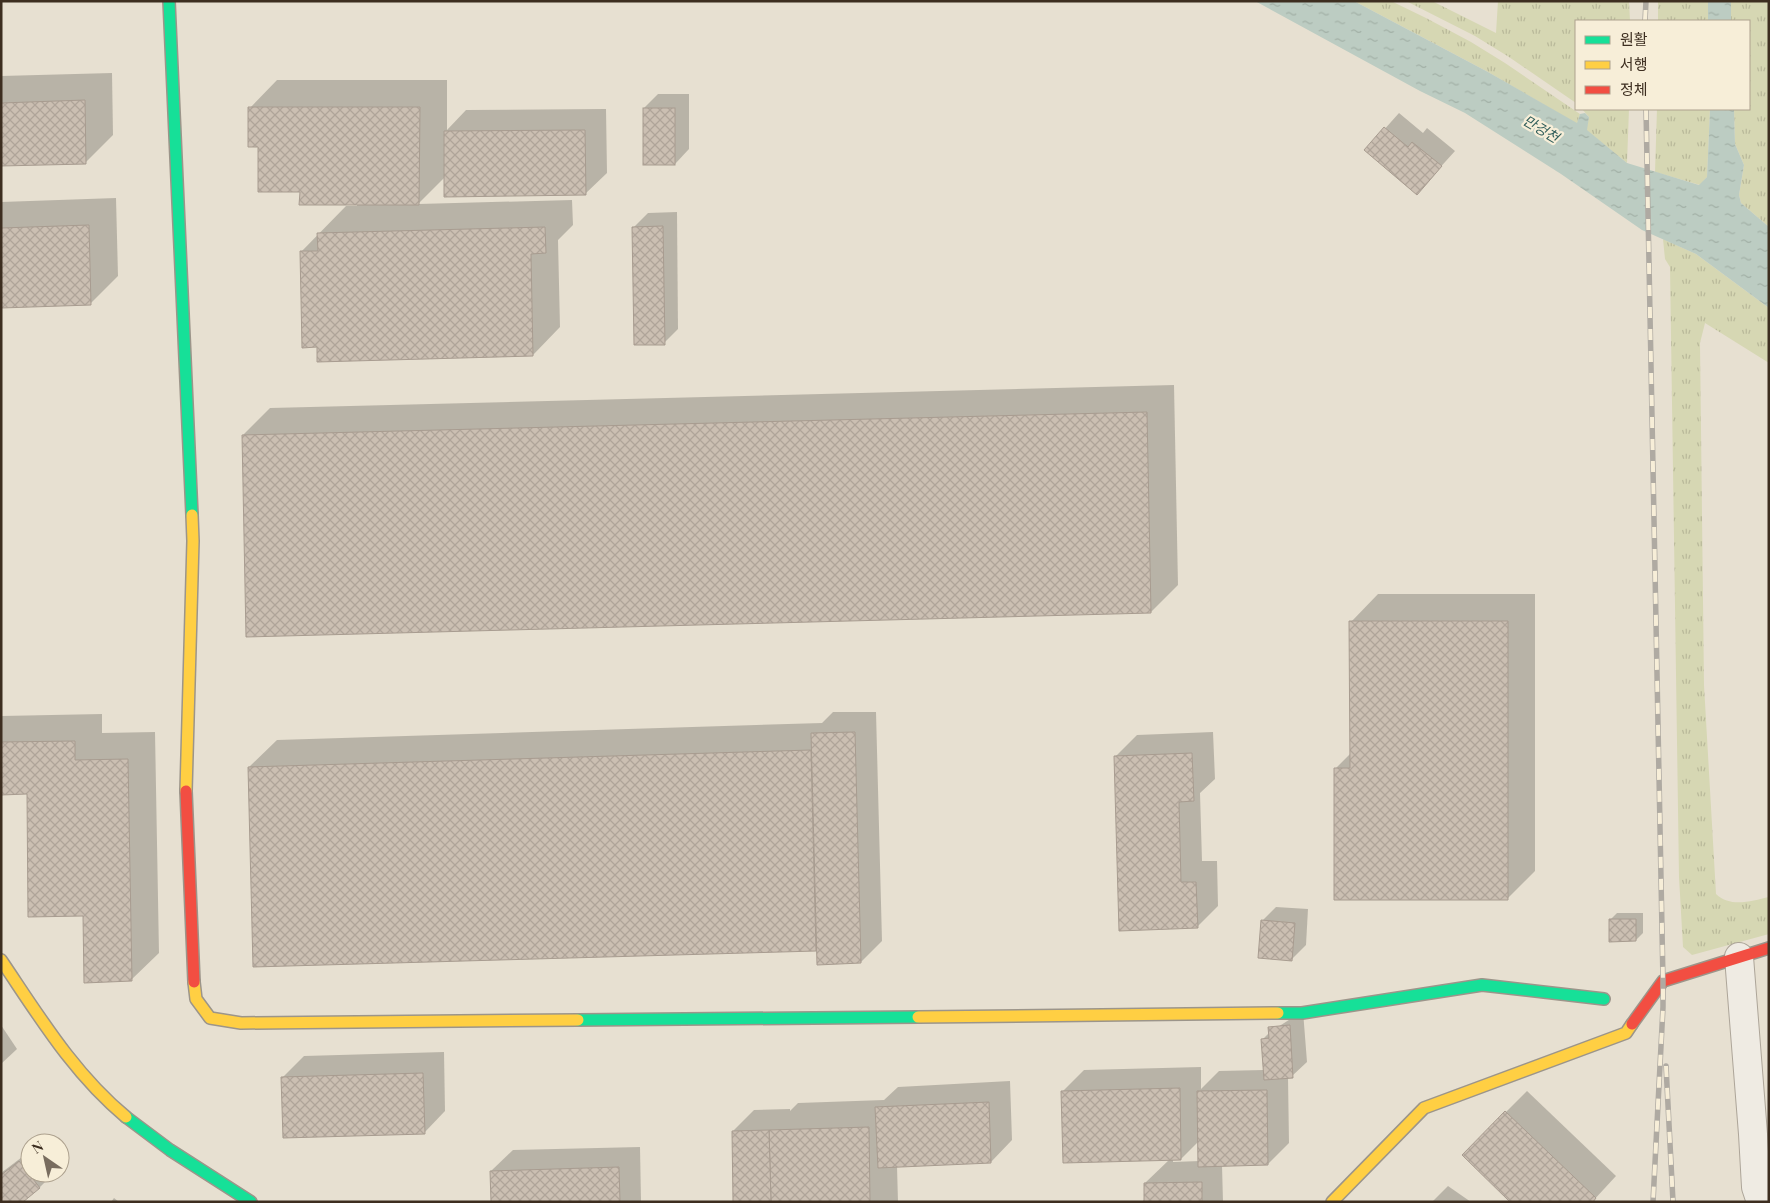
<svg xmlns="http://www.w3.org/2000/svg" width="1770" height="1203" font-family="'Playfair Display','Noto Sans KR',serif">
<style>
.grass{fill:url(#grass-tufts)}
.water{fill:url(#water-ripples)}
.shadow{fill:#0003;fill-rule:evenodd}
.building{fill:url(#building-cross-hatch);stroke:#a89c90}
.lines{fill:none;stroke-linecap:round;stroke-linejoin:round}
.street-casing{stroke:#ada599;stroke-width:30}
.fast-casing{stroke:#9c958a;stroke-width:14}
.slow-casing{stroke:#9c958a;stroke-width:14}
.jam-casing{stroke:#9c958a;stroke-width:14}
.street{stroke:#efebe3;stroke-width:28}
.fast{stroke:#16e098;stroke-width:11}
.slow{stroke:#ffcf43;stroke-width:11}
.jam{stroke:#f24e42;stroke-width:11}
.rail-casing{stroke:#afaaa2;stroke-width:5.5}
.rail{stroke:#f7eed8;stroke-width:4;stroke-dasharray:11;stroke-linecap:butt}
.labels{text-anchor:middle;stroke-width:4.5;stroke-linejoin:round;paint-order:stroke}
.water-label{font-size:14px;font-style:italic;fill:#2f5d5a;stroke:#f7eed8}
</style>
<defs>
<pattern id="grass-tufts" width="24" height="20" patternUnits="userSpaceOnUse" patternTransform="scale(1.25)"><rect width="24" height="20" fill="#d6d7b3"/><path d="M3 7l-1-3M5 7V3M7 7l1-3M15 17l-1-3M17 17v-4M19 17l1-3" fill="none" stroke="#b9b99a"/></pattern>
<pattern id="water-ripples" width="26" height="14" patternUnits="userSpaceOnUse" patternTransform="scale(1.25)"><rect width="26" height="14" fill="#bcccc2"/><path d="M2 4q2-2 4 0t4 0M15 11q2-2 4 0t4 0" fill="none" stroke="#a2b0a6"/></pattern>
<pattern id="building-cross-hatch" width="8" height="8" patternUnits="userSpaceOnUse" patternTransform="scale(1.25)"><rect width="8" height="8" fill="#cbbfb2"/><path d="M0 0l8 8M0 8l8-8" fill="none" stroke="#afa499"/></pattern>
</defs>
<rect width="100%" height="100%" fill="#e7e0d1"/>
<g class="grass">
<path d="M 1354,1 L 1391,1 L 1426,18 L 1471,42 L 1505,63 L 1580,114 L 1577,124 L 1488,72 Z"/>
<path d="M 1406,1 L 1432,1 L 1496,33 L 1498,1 L 1629,1 L 1630,21 L 1576,21 L 1576,103 L 1509,57 L 1475,36 Z"/>
<rect x="1658" y="1" width="50" height="20"/>
<path d="M 1731,1 L 1769,1 L 1769,227 L 1741,203 L 1739,195 L 1744,165 L 1735,144 L 1734,109 L 1749,109 L 1749,21 L 1731,21 Z"/>
<path d="M 1582,109 L 1629,109 L 1627,163 L 1586,130 L 1589,117 Z"/>
<path d="M 1657,109 L 1710,109 L 1707,177 L 1700,185 L 1655,172 Z"/>
<path d="M 1663,239 L 1696,254 L 1769,308 L 1769,363 L 1705,323 L 1700,343 L 1704,685 L 1716,894 C 1731,908 1751,901 1769,897 L 1769,934 L 1692,955 L 1683,947 L 1679,877 L 1670,267 L 1665,259 Z"/>
</g>
<g class="water">
<path d="M 1255,1 L 1354,1 L 1488,72 L 1577,123 L 1580,114 L 1585,113 L 1589,117 L 1587,130 L 1627,163 L 1699,185 L 1707,177 L 1710,109 L 1734,109 L 1735,144 L 1744,165 L 1739,195 L 1741,203 L 1769,227 L 1769,308 L 1696,254 L 1642,230 L 1561,174 L 1465,113 L 1420,91 Z"/>
<rect x="1708" y="1" width="23" height="20"/>
</g>
<g class="shadow">
<path d="M 112,73 L 113,135 L 85,163 L 1,165 L 1,76 Z"/>
<path d="M 277,80 L 447,80 L 447,130 L 466,110 L 606,109 L 607,173 L 585,194 L 445,177 L 418,204 L 572,200 L 573,225 L 558,240 L 560,327 L 533,355 L 318,346 L 301,252 L 346,206 L 357,206 L 357,204 L 301,191 L 259,146 L 250,108 Z"/>
<path d="M 658,94 L 689,94 L 689,149 L 675,164 L 644,108 Z"/>
<path d="M 1399,113 L 1423,133 L 1427,128 L 1455,151 L 1417,193 L 1366,150 Z"/>
<path d="M 116,198 L 118,276 L 90,304 L 1,306 L 1,202 Z"/>
<path d="M 677,212 L 678,329 L 664,343 L 634,227 L 648,213 Z"/>
<path d="M 1174,385 L 1178,585 L 1151,612 L 243,435 L 270,408 Z"/>
<path d="M 1378,594 L 1535,594 L 1535,871 L 1507,899 L 1335,769 L 1351,753 L 1351,622 Z"/>
<path d="M 833,712 L 876,712 L 882,941 L 861,962 L 818,947 L 816,949 L 249,767 L 277,740 L 822,723 Z"/>
<path d="M 102,714 L 102,733 L 155,732 L 159,953 L 131,980 L 84,914 L 28,793 L 1,794 L 1,716 Z"/>
<path d="M 1213,732 L 1215,779 L 1200,793 L 1202,861 L 1217,861 L 1218,906 L 1197,927 L 1116,756 L 1137,735 Z"/>
<path d="M 1276,907 L 1308,909 L 1306,945 L 1292,959 L 1262,921 Z"/>
<path d="M 1617,913 L 1643,913 L 1643,933 L 1636,940 L 1610,920 Z"/>
<path d="M 1303,1011 L 1307,1062 L 1292,1076 L 1288,1077 L 1289,1143 L 1268,1164 L 1222,1165 L 1223,1202 L 1142,1202 L 1145,1199 L 1145,1183 L 1169,1160 L 1062,1092 L 1084,1070 L 1201,1067 L 1201,1089 L 1219,1071 L 1264,1070 L 1262,1040 L 1270,1032 ZM 1199,1141 L 1200,1161 L 1173,1162 L 1173,1159 L 1181,1159 Z"/>
<path d="M 1,1025 L 17,1049 L 1,1064 Z"/>
<path d="M 444,1052 L 445,1111 L 424,1133 L 283,1077 L 304,1056 Z"/>
<path d="M 1010,1081 L 1012,1140 L 991,1162 L 897,1166 L 898,1202 L 735,1202 L 733,1131 L 754,1110 L 790,1109 L 790,1111 L 798,1103 L 884,1100 L 898,1087 Z"/>
<path d="M 1527,1091 L 1616,1176 L 1592,1202 L 1463,1155 Z"/>
<path d="M 640,1147 L 641,1202 L 492,1202 L 491,1171 L 513,1150 Z"/>
<path d="M 30,1151 L 30,1173 L 54,1173 L 40,1187 L 1,1202 L 1,1173 Z"/>
<path d="M 1448,1186 L 1471,1202 L 1432,1202 Z"/>
<path d="M 114,1198 L 119,1202 L 111,1202 Z"/>
</g>
<g class="building">
<path d="M 85,100 L 86,164 L 1,166 L 1,103 Z"/>
<path d="M 248,107 L 420,107 L 419,205 L 299,205 L 300,192 L 258,192 L 258,147 L 248,147 Z"/>
<rect x="643" y="108" width="32" height="57"/>
<path d="M 1384,127 L 1408,147 L 1412,142 L 1442,166 L 1417,195 L 1364,150 Z"/>
<path d="M 585,130 L 586,195 L 444,197 L 444,131 Z"/>
<path d="M 89,225 L 91,305 L 1,308 L 1,228 Z"/>
<path d="M 663,226 L 665,345 L 634,345 L 632,227 Z"/>
<path d="M 545,227 L 546,253 L 531,254 L 533,356 L 317,362 L 317,347 L 302,348 L 300,251 L 318,251 L 317,233 Z"/>
<path d="M 1147,412 L 1151,613 L 246,637 L 242,435 Z"/>
<path d="M 1349,621 L 1508,621 L 1508,900 L 1334,900 L 1334,768 L 1350,768 Z"/>
<path d="M 855,732 L 861,963 L 817,965 L 811,733 Z"/>
<path d="M 75,741 L 75,760 L 128,759 L 132,981 L 84,983 L 83,916 L 28,917 L 27,794 L 1,795 L 1,742 Z"/>
<path d="M 811,750 L 816,951 L 253,967 L 248,767 Z"/>
<path d="M 1192,753 L 1194,801 L 1179,802 L 1181,882 L 1196,882 L 1198,928 L 1119,931 L 1114,756 Z"/>
<path d="M 1609,919 L 1636,919 L 1636,941 L 1609,942 Z"/>
<path d="M 1261,920 L 1295,923 L 1292,961 L 1258,958 Z"/>
<path d="M 1290,1025 L 1293,1078 L 1264,1080 L 1261,1039 L 1269,1038 L 1268,1027 Z"/>
<path d="M 423,1073 L 425,1134 L 283,1138 L 281,1077 Z"/>
<path d="M 1180,1088 L 1181,1160 L 1063,1163 L 1061,1091 Z"/>
<path d="M 1267,1090 L 1268,1165 L 1198,1167 L 1197,1091 Z"/>
<path d="M 989,1102 L 991,1163 L 878,1168 L 875,1107 Z"/>
<path d="M 1505,1111 L 1596,1198 L 1593,1202 L 1510,1202 L 1462,1155 Z"/>
<path d="M 869,1127 L 870,1202 L 771,1202 L 769,1130 Z"/>
<path d="M 769,1130 L 771,1202 L 733,1202 L 732,1131 Z"/>
<path d="M 19,1161 L 40,1188 L 23,1202 L 1,1202 L 1,1175 Z"/>
<path d="M 619,1167 L 620,1202 L 491,1202 L 490,1171 Z"/>
<path d="M 1202,1182 L 1202,1202 L 1144,1202 L 1144,1183 Z"/>
</g>
<g class="lines">
<defs>
<path id="street" d="M 1739,957 L 1753,1134 L 1756,1187 L 1761,1202"/>
<g id="fast">
<path d="M 169,1 L 192,515"/>
<path d="M 1278,1013 L 1302,1013 L 1482,985 L 1604,999"/>
<path d="M 578,1020 L 918,1017"/>
<path d="M 126,1117 L 170,1150 L 251,1202"/>
</g>
<g id="slow">
<path d="M 186,791 L 193,541 L 192,515"/>
<path d="M 1,960 C 39,1016 73,1073 126,1117"/>
<path d="M 194,982 L 196,999 L 210,1018 L 241,1023 L 578,1020"/>
<path d="M 918,1017 L 1278,1013"/>
<path d="M 1332,1202 L 1424,1108 L 1626,1033 L 1632,1024"/>
</g>
<g id="jam">
<path d="M 186,791 L 194,982"/>
<path d="M 1632,1024 L 1663,981 L 1769,948"/>
</g>
</defs>
<use href="#street" class="street-casing"/>
<use href="#fast" class="fast-casing"/>
<use href="#slow" class="slow-casing"/>
<use href="#jam" class="jam-casing"/>
<use href="#street" class="street"/>
<use href="#fast" class="fast"/>
<use href="#slow" class="slow"/>
<use href="#jam" class="jam"/>
<defs>
<g id="rail">
<path d="M 1645,21 L 1646,1"/>
<path d="M 1646,109 L 1663,981 L 1663,1007 L 1653,1202"/>
<path d="M 1666,1066 L 1673,1202"/>
</g>
</defs>
<use href="#rail" class="rail-casing"/>
<use href="#rail" class="rail"/>
</g>
<g class="labels">
<g class="water-label">
<text transform="translate(1541 129) rotate(31)" y="5">만겅천</text>
</g>
</g>
<rect width="1770" height="1203" fill="none" stroke="#3d2e20" stroke-width="5"/>
<rect x="1575" y="20" width="175" height="90" fill="#f7eed8" stroke="#ada18e"/>
<rect x="1585" y="36" width="25" height="8" fill="#16e098" stroke="#ada18e"/>
<text x="1620" y="45" font-size="15" fill="#3d2e20">원활</text>
<rect x="1585" y="61" width="25" height="8" fill="#ffcf43" stroke="#ada18e"/>
<text x="1620" y="70" font-size="15" fill="#3d2e20">서행</text>
<rect x="1585" y="86" width="25" height="8" fill="#f24e42" stroke="#ada18e"/>
<text x="1620" y="95" font-size="15" fill="#3d2e20">정체</text>
<g transform="translate(45 1158) rotate(326)"><circle r="24" fill="#f7eed8" stroke="#ada18e"/>
<path d="M0-4L9 19L0 12L-9 19Z" fill="#786c5e"/>
<text y="-8" font-size="14" font-weight="bold" text-anchor="middle" fill="#3d2e20">N</text>
</g>
</svg>
